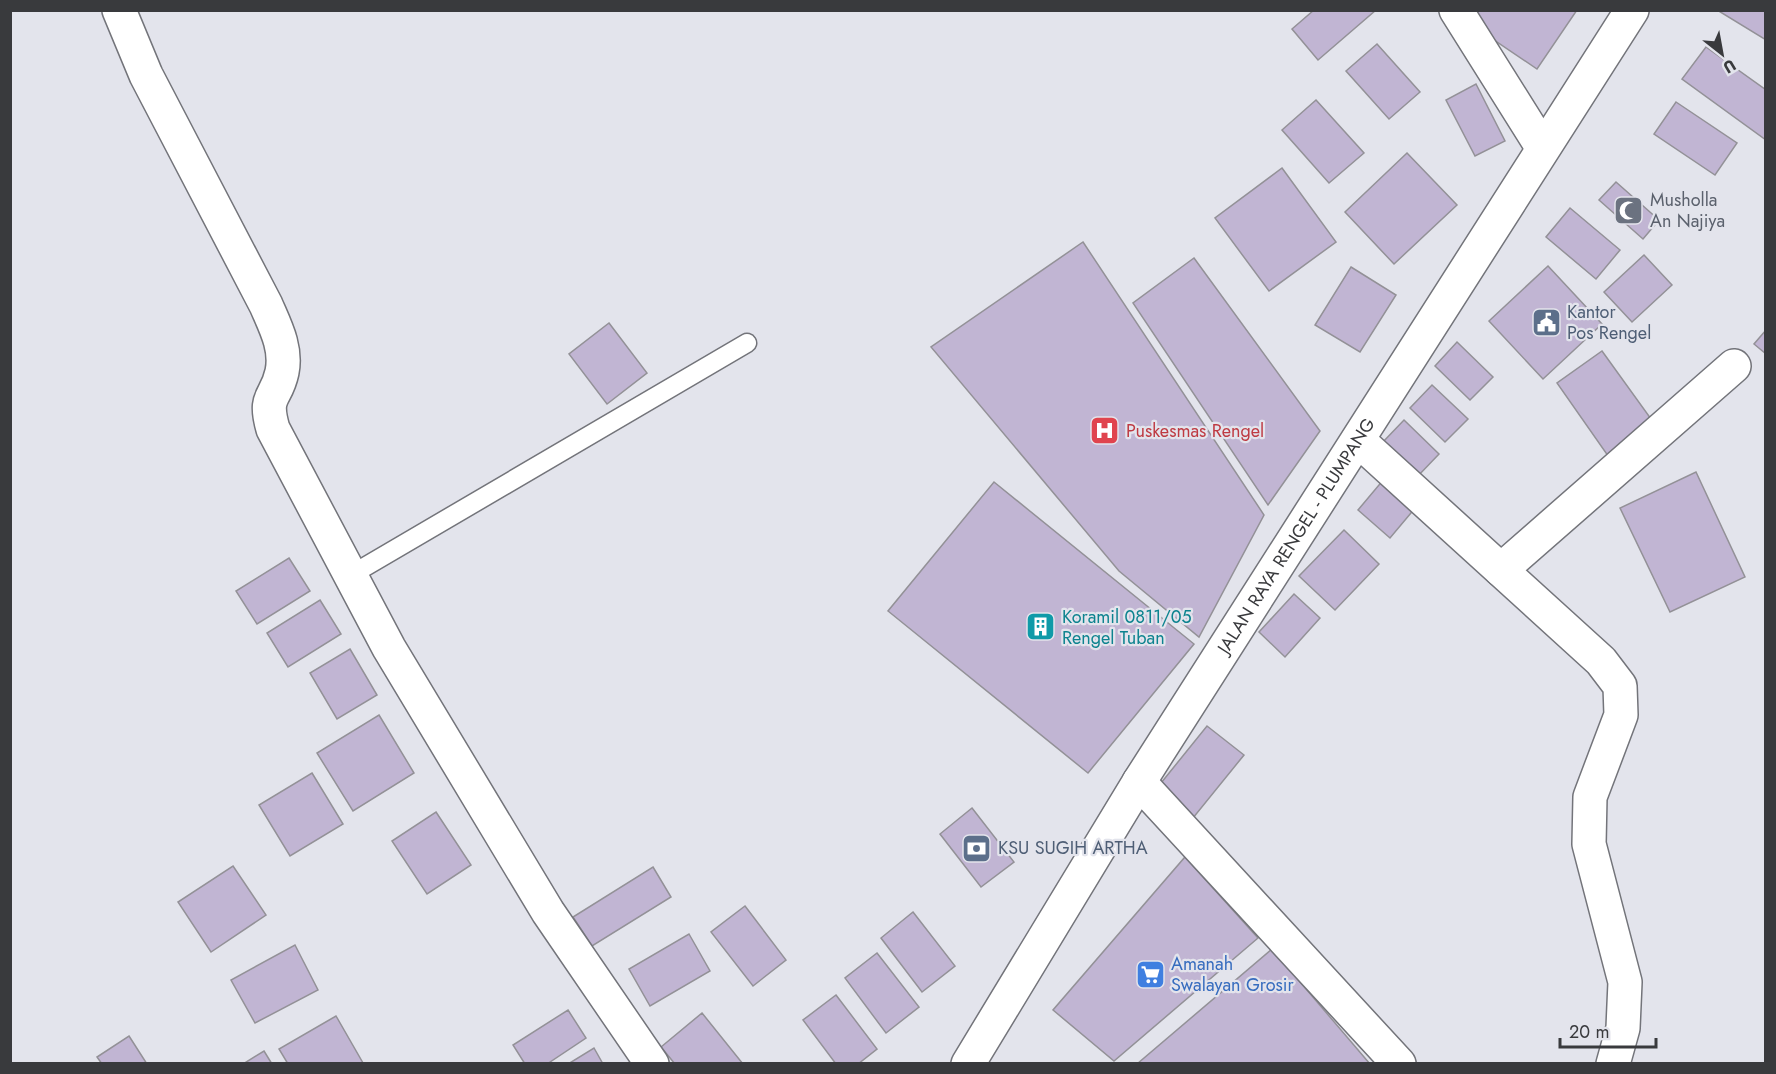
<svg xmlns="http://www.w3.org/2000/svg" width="1776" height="1074" font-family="Jost,sans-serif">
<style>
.building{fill:#c1b5d3;stroke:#939197;stroke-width:1.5}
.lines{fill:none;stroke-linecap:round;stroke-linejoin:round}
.service-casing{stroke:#73747a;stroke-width:21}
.minor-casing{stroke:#73747a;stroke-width:36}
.primary-casing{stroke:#73747a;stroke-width:36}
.service{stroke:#fff;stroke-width:18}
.minor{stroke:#fff;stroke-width:33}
.primary{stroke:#fff;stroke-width:33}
.labels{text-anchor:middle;stroke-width:4.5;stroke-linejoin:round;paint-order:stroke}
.worship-label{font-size:18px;fill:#5b616d;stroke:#e3e4ec;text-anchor:start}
.service-label{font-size:18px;fill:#4e5e75;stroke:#e3e4ec;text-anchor:start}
.health-label{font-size:18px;fill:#be3a42;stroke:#e3e4ec;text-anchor:start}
.street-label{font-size:18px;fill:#393a3d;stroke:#e3e4ec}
.culture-label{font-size:18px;fill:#0d838f;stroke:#e3e4ec;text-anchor:start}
.shop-label{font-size:18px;fill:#366cbe;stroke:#e3e4ec;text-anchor:start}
</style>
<rect width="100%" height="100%" fill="#e3e4ec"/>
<g class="building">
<path d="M 1314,10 L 1376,10 L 1318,60 L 1292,29 Z"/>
<path d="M 1478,10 L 1577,10 L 1537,69 L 1469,23 Z"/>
<path d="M 1717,10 L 1766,10 L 1766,40 Z"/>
<path d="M 1377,44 L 1420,92 L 1389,119 L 1346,71 Z"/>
<path d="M 1706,47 L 1766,90 L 1766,140 L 1682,79 Z"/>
<path d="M 1476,84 L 1505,141 L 1475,156 L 1446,100 Z"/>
<path d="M 1316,100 L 1364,153 L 1329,183 L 1282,130 Z"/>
<path d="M 1676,102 L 1737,143 L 1715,175 L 1654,134 Z"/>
<path d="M 1407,153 L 1457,205 L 1394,264 L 1345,212 Z"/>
<path d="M 1282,168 L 1336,242 L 1269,291 L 1215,218 Z"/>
<path d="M 1616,182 L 1659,220 L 1643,239 L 1599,200 Z"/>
<path d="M 1570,208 L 1620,250 L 1596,279 L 1546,237 Z"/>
<path d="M 1083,242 L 1264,515 L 1199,637 L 1119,571 L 931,347 Z"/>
<path d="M 1644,255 L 1672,285 L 1632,322 L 1604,292 Z"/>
<path d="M 1194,258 L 1320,431 L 1268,505 L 1133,303 Z"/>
<path d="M 1548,266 L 1602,324 L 1543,379 L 1489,321 Z"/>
<path d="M 1351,267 L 1396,295 L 1360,352 L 1315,325 Z"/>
<path d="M 609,323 L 647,373 L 607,404 L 569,354 Z"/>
<path d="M 1766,330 L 1766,354 L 1754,344 Z"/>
<path d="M 1457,342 L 1493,377 L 1470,400 L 1435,366 Z"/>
<path d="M 1602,351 L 1659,430 L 1613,463 L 1557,383 Z"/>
<path d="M 1432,385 L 1468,419 L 1445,442 L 1410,408 Z"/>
<path d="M 1404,420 L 1439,454 L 1417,477 L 1382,443 Z"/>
<path d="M 1696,472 L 1745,577 L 1670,612 L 1620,508 Z"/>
<path d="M 1384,479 L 1416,507 L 1390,538 L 1358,510 Z"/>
<path d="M 994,482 L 1194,644 L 1088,773 L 888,611 Z"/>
<path d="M 1344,530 L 1379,564 L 1335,610 L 1299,576 Z"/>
<path d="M 289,558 L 310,591 L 257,624 L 236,591 Z"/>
<path d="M 1294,594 L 1320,618 L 1285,657 L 1259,632 Z"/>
<path d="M 320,600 L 341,634 L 288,667 L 267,633 Z"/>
<path d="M 350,649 L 377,695 L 337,719 L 310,673 Z"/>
<path d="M 379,715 L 414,773 L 353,811 L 317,753 Z"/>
<path d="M 1207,726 L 1244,755 L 1193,818 L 1157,788 Z"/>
<path d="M 312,773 L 343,824 L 290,856 L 259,805 Z"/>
<path d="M 972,808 L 1014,862 L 981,887 L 940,834 Z"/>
<path d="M 436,812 L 471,865 L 427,894 L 392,841 Z"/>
<path d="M 1185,857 L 1258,938 L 1114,1061 L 1053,1010 Z"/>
<path d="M 233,866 L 266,915 L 211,952 L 178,902 Z"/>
<path d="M 653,867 L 671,897 L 592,946 L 573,917 Z"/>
<path d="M 745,906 L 786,960 L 753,986 L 711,932 Z"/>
<path d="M 913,912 L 955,966 L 922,992 L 881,938 Z"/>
<path d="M 689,934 L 710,971 L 650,1006 L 629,969 Z"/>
<path d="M 295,945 L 318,990 L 255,1023 L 231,980 Z"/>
<path d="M 1272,949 L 1370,1064 L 1137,1064 Z"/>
<path d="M 877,953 L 919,1007 L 886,1033 L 845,978 Z"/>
<path d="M 836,995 L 877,1049 L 858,1064 L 836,1064 L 803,1020 Z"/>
<path d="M 568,1010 L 586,1038 L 547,1064 L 525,1064 L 513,1045 Z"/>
<path d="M 702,1013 L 743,1064 L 675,1064 L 661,1047 Z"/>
<path d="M 336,1016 L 363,1063 L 288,1064 L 279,1049 Z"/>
<path d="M 129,1036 L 147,1064 L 102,1064 L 97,1057 Z"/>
<path d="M 594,1048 L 603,1064 L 568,1064 Z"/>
<path d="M 264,1051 L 272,1064 L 243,1064 Z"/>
</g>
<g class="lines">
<defs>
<path id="service" d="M 351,575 L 747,343"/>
<g id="minor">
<path d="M 119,10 L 146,75 L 266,305 C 275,326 287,348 282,372 C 276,400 263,394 273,429 L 389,648 L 548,912 L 652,1064"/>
<path d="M 1456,10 L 1542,147"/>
<path d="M 1358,440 L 1601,661 L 1620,686 L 1621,715 L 1590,797 L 1589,844 L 1625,982 L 1623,1028 L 1613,1064"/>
<path d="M 1501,570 L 1734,366"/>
<path d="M 1139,782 L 1399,1064"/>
</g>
<g id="primary">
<path id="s1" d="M 968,1064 L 1139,782 L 1632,10"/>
</g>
</defs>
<use href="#service" class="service-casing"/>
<use href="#minor" class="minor-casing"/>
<use href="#primary" class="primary-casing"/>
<use href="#service" class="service"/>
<use href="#minor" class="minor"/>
<use href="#primary" class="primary"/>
</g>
<defs>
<symbol id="mosque-square" viewBox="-11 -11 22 22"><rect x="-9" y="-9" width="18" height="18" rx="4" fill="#6b7280" stroke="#e3e4ec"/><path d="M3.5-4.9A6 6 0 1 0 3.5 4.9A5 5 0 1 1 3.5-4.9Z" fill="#fff"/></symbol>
<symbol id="civic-square" viewBox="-11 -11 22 22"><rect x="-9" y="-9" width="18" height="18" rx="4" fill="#5c6f8a" stroke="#e3e4ec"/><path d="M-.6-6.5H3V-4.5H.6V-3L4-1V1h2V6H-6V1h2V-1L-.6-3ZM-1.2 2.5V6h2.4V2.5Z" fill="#fff"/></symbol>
<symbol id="hospital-square" viewBox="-11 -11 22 22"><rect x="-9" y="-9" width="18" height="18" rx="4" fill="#e0444e" stroke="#e3e4ec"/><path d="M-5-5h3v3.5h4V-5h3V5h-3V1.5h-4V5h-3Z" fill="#fff"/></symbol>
<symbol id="building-square" viewBox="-11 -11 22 22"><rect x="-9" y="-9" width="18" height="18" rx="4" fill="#0f9aa8" stroke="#e3e4ec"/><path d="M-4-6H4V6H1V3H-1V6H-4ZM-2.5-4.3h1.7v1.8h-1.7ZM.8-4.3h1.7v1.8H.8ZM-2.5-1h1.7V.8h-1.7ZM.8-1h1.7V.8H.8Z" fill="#fff"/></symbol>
<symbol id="bank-square" viewBox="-11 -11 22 22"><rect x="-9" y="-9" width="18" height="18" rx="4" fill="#5c6f8a" stroke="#e3e4ec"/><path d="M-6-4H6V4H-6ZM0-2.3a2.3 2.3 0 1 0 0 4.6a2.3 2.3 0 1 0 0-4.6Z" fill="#fff"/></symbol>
<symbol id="supermarket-square" viewBox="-11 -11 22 22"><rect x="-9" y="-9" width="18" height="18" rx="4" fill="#3f7fe0" stroke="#e3e4ec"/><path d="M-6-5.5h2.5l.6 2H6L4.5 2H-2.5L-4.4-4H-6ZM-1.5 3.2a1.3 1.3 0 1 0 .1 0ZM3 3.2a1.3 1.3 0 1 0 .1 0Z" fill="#fff"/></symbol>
</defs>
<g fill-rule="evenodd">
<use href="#mosque-square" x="1612" y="194" width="33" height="33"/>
<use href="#civic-square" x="1530" y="306" width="33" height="33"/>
<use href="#hospital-square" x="1088" y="414" width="33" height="33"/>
<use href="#building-square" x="1024" y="610" width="33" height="33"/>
<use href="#bank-square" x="960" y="832" width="33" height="33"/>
<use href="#supermarket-square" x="1134" y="958" width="33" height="33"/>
</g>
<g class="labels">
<g class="worship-label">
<text x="1650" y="206">Musholla<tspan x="1650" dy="21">An Najiya</tspan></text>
</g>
<g class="service-label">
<text x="1567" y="318">Kantor<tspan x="1567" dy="21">Pos Rengel</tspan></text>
<text x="998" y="854">KSU SUGIH ARTHA</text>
</g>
<g class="health-label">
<text x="1126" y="437">Puskesmas Rengel</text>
</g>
<g class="street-label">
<text dy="6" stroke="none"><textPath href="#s1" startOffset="622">JALAN RAYA RENGEL - PLUMPANG</textPath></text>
</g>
<g class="culture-label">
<text x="1062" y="623">Koramil 0811/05<tspan x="1062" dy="21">Rengel Tuban</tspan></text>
</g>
<g class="shop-label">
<text x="1171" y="970">Amanah<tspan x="1171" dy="21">Swalayan Grosir</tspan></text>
</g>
</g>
<rect width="1776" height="1074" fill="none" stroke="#393a3d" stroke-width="24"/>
<g transform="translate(1722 54) rotate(149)" stroke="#e3e4ec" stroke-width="4.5" paint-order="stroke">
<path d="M0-4.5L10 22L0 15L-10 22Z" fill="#393a3d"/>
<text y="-9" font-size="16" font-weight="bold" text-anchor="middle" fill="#393a3d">U</text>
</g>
<path d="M1560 1038v9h96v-9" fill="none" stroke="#393a3d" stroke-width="3"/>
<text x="1569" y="1038" font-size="18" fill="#393a3d" stroke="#e3e4ec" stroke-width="4.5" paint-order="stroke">20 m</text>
</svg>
